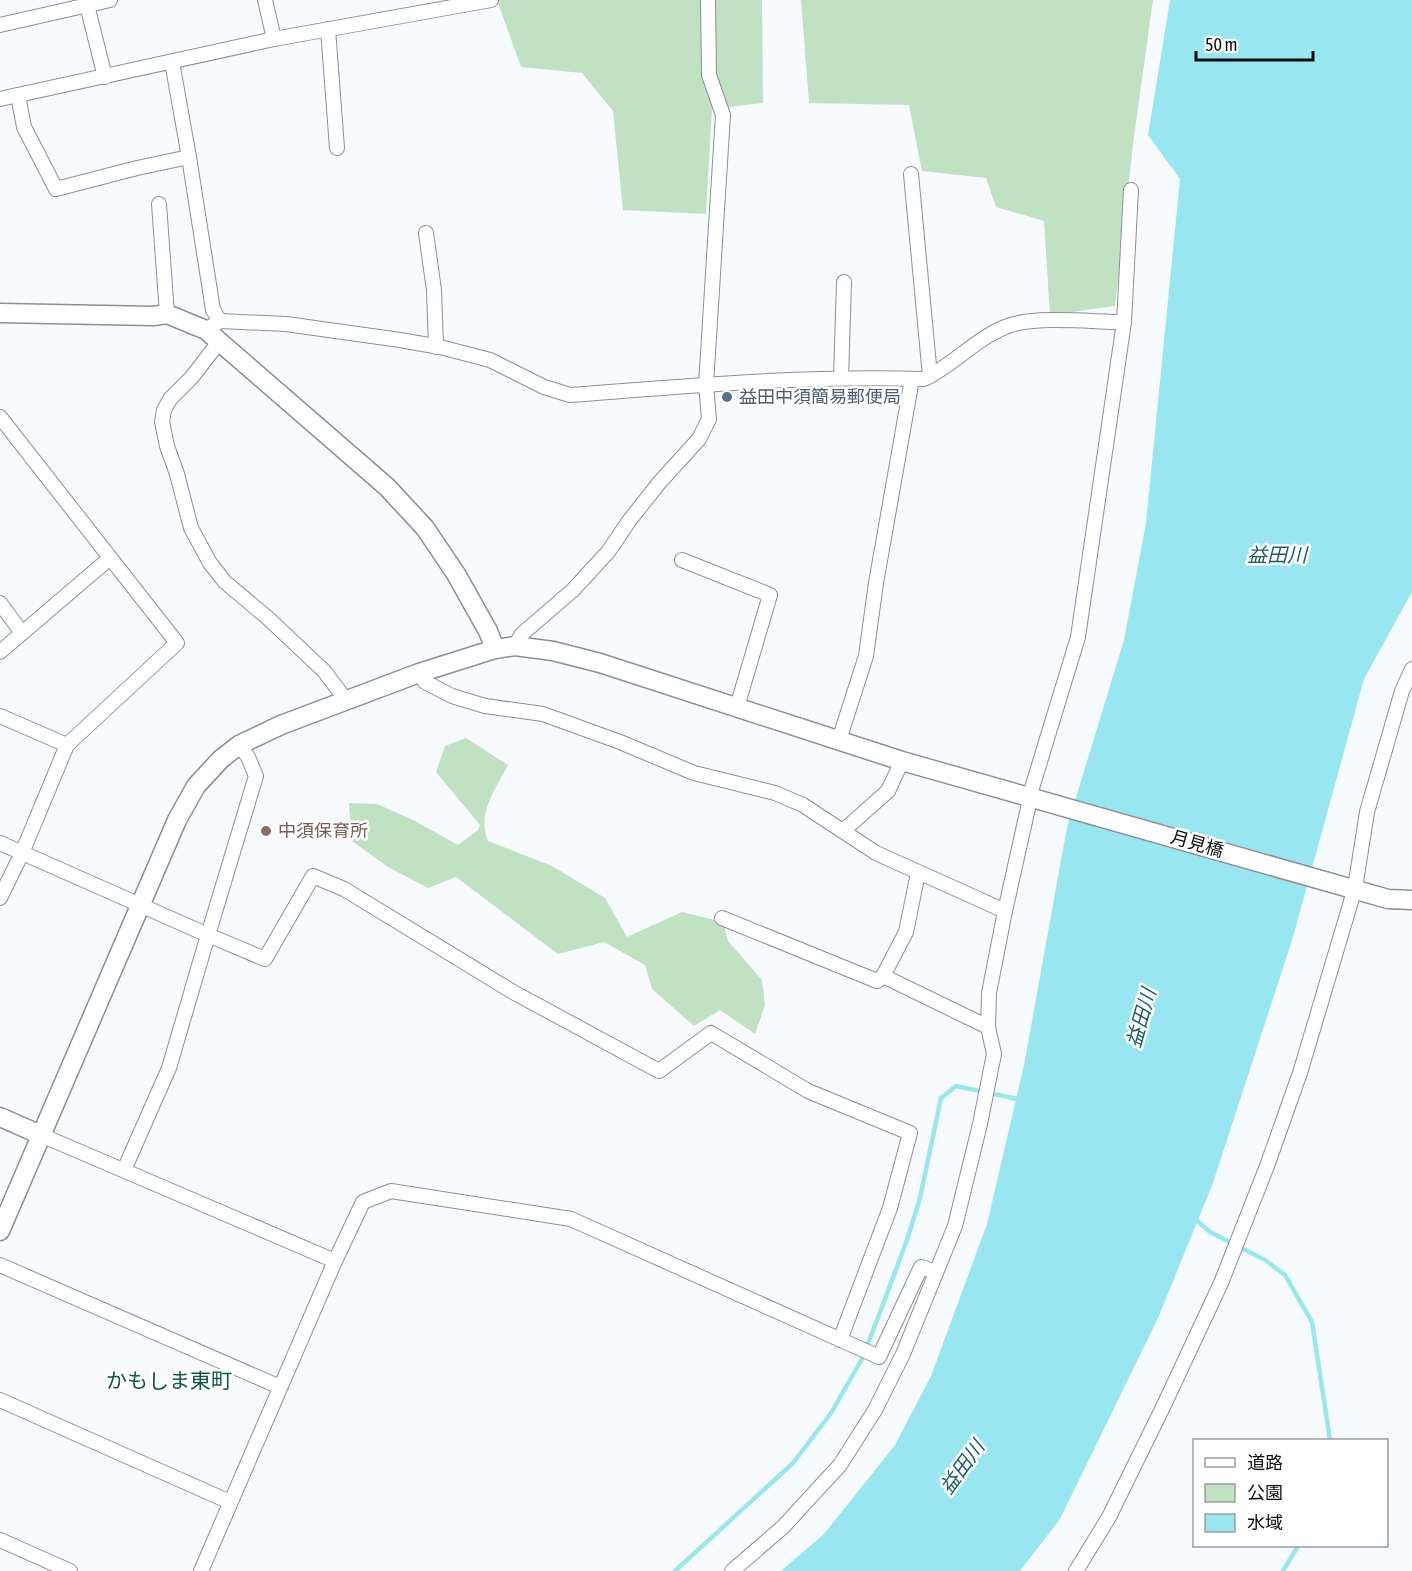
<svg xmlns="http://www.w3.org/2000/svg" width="1412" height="1571" font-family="'Asap Condensed','Noto Sans JP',sans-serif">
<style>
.green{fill:#c1e1c3}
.water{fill:#98e7f0}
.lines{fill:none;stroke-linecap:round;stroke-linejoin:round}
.stream{stroke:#98e7f0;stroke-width:4.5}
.street-casing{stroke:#8c9095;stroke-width:16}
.secondary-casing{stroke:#8c9095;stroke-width:21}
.street{stroke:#fff;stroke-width:14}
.secondary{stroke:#fff;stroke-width:18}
.service-dot{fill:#5c6f8a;stroke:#fff;stroke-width:2}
.education-dot{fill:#8d6e63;stroke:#fff;stroke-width:2}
.labels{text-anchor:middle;stroke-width:5;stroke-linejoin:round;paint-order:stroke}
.service-label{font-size:18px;fill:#4e5e75;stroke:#fff;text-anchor:start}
.education-label{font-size:18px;fill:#785e54;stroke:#fff;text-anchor:start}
.street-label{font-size:18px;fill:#0b0c0e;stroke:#fff}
.water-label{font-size:20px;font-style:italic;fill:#1a5d63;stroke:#fff}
.quarter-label{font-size:21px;fill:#0d5840;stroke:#fff}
</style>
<rect width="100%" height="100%" fill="#f7fafe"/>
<g class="green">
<path d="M 497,0 L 762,0 L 763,103 L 712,109 L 706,214 L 623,210 L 613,111 L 582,73 L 521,67 Z"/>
<path d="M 801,0 L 1153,0 L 1133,144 L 1115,306 L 1050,315 L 1044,221 L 996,207 L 986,178 L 922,171 L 909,105 L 809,103 Z"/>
<path d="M 466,738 L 508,765 C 495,790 477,813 488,841 L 552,866 L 605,898 L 627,937 L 682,912 L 723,922 L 728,941 L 762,980 L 765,1005 L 755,1034 L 720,1010 L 694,1026 L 652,989 L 645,965 L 604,942 L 558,954 L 456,877 L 428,888 L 388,867 L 352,841 L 349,803 L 377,804 L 415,821 L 458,845 L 478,830 L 480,825 L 436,772 L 445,746 Z"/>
</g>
<path class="water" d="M 1170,0 L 1412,0 L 1412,592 L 1364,679 L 1293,937 L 1213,1183 L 1158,1318 L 1060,1519 L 1020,1571 L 781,1571 L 824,1534 L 895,1445 L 931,1376 L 987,1224 L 1024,1065 L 1067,827 L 1124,640 L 1146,523 L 1180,179 L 1148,135 Z"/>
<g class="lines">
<g class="stream">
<path d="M 1194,1218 L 1210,1232 L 1265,1260 L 1285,1275 L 1312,1322 L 1330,1440"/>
<path d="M 675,1571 L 793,1463 L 831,1413 L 862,1359 L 879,1315 L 907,1240 L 920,1198 L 941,1098 L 956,1086 L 1022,1100"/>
<path d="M 1283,1571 L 1298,1546"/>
</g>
<defs>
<g id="street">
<path d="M 265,0 L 274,39"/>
<path d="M 87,5 L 105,77"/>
<path d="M 0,25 L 110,0"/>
<path d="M 328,29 L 337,148"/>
<path d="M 172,62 L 189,157 L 213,310 L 220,321"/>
<path d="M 18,95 L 24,127 L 56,189 L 137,168 L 189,157"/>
<path d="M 0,99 L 274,39 L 491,0"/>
<path d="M 911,174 L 930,376"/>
<path d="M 159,204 L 167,314"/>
<path d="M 426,233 L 434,290 L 436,347"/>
<path d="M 206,330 L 220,321 L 286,324 L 400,340 L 440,347 L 490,360 L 544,387 L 570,395 C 688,386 805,375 924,379 C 954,365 979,335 1011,325 C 1038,316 1094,322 1124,322"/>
<path d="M 219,342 L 192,377 L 170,399 L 164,410 L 162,422 L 167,446 L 177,474 L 191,528 L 210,563 L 225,582 L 269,619 L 324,671 L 340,692 L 344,701"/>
<path d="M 841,378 L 844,282"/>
<path d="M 0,417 L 177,643 L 67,745 L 22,853 L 0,898"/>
<path d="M 682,560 L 770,595 L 737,707"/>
<path d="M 0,603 L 22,633"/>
<path d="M 515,646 L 522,634 L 573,590 L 608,552 L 629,521 L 659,483 L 699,439 L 709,419 L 706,385 L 723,115 L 709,75 L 708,0"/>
<path d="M 0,652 L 110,558"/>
<path d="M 419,673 L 425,682 L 452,696 L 485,706 L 543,714 L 620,742 L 694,773 L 775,793 L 803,805 L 876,853 L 1005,911"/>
<path d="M 0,716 L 67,745"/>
<path d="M 839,740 L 866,656 L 876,583 L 912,379"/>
<path d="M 239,745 L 248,757 L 256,776 L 208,935 L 265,959 L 313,876 L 344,889 L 513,992 L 659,1071 L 711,1033 L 808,1091 L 910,1133 L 890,1208 L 840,1340"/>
<path d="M 1032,788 L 1078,637 L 1124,322 L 1131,190"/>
<path d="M 843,831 L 888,791 L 902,761"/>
<path d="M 0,843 L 208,935 L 169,1068 L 124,1170"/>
<path d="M 918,873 L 906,932 L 883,976 L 988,1027"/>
<path d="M 722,918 L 877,981 L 883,976"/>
<path d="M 41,1135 L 335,1261 L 201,1571"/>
<path d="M 335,1261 L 363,1202 L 391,1191 L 571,1219 L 879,1357 L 921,1267 L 936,1272"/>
<path d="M 0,1265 L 280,1387"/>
<path d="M 0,1400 L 230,1502"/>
<path d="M 0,1540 L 70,1571"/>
<path d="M 732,1571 L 783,1527 L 840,1465 L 875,1410 L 903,1354 L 955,1226 L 980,1124 L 994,1054 L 988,1027 L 989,993 L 1005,911 L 1028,808"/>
<path d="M 1076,1571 L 1109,1517 L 1164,1405 L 1221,1283 L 1267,1166 L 1300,1073 L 1355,888 L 1367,812 L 1402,691 L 1412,669"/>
</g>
<g id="secondary">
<path d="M 0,313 L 153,316 L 167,314 L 206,330 L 387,487 L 425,528 L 456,574 L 488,631 L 495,649"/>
<path d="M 0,1117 L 41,1135"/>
<path d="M 0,1231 L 177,820 L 196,786 L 221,759 L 239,745 L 281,725 L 419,673 L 495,649 L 515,646 L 553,651 L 600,663 L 902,761 L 1388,899 L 1412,900"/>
</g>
</defs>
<use href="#street" class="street-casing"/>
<use href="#secondary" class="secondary-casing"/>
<use href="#street" class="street"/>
<use href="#secondary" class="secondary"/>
</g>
<circle class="service-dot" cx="727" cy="397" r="6"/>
<circle class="education-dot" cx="266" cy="831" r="6"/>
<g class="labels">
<g class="service-label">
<text x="739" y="403">益田中須簡易郵便局</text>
</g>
<g class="education-label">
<text x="278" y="837">中須保育所</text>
</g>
<g class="street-label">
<text transform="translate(1197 844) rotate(16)" y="6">月見橋</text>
</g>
<g class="water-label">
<text x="1277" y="562">益田川</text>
<text transform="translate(1141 1018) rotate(-74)" y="7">益田川</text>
<text transform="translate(962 1467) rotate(-54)" y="7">益田川</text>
</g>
<g class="quarter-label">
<text x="169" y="1388">かもしま東町</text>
</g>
</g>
<rect x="1193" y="1439" width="195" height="108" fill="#ffffff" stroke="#9d9e9f" stroke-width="1.5"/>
<rect x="1205" y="1458" width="30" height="9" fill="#ffffff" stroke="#9d9e9f" stroke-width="1.5"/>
<text x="1247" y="1469" font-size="18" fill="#0b0c0e">道路</text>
<rect x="1205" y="1484" width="30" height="18" fill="#c1e1c3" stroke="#9d9e9f" stroke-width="1.5"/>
<text x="1247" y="1499" font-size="18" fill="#0b0c0e">公園</text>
<rect x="1205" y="1514" width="30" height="18" fill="#98e7f0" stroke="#9d9e9f" stroke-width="1.5"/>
<text x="1247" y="1529" font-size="18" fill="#0b0c0e">水域</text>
<path d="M1196 51v9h117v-9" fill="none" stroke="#0b0c0e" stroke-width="3"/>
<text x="1205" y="51" font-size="18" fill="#0b0c0e" stroke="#ffffff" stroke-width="4.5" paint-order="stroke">50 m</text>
</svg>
